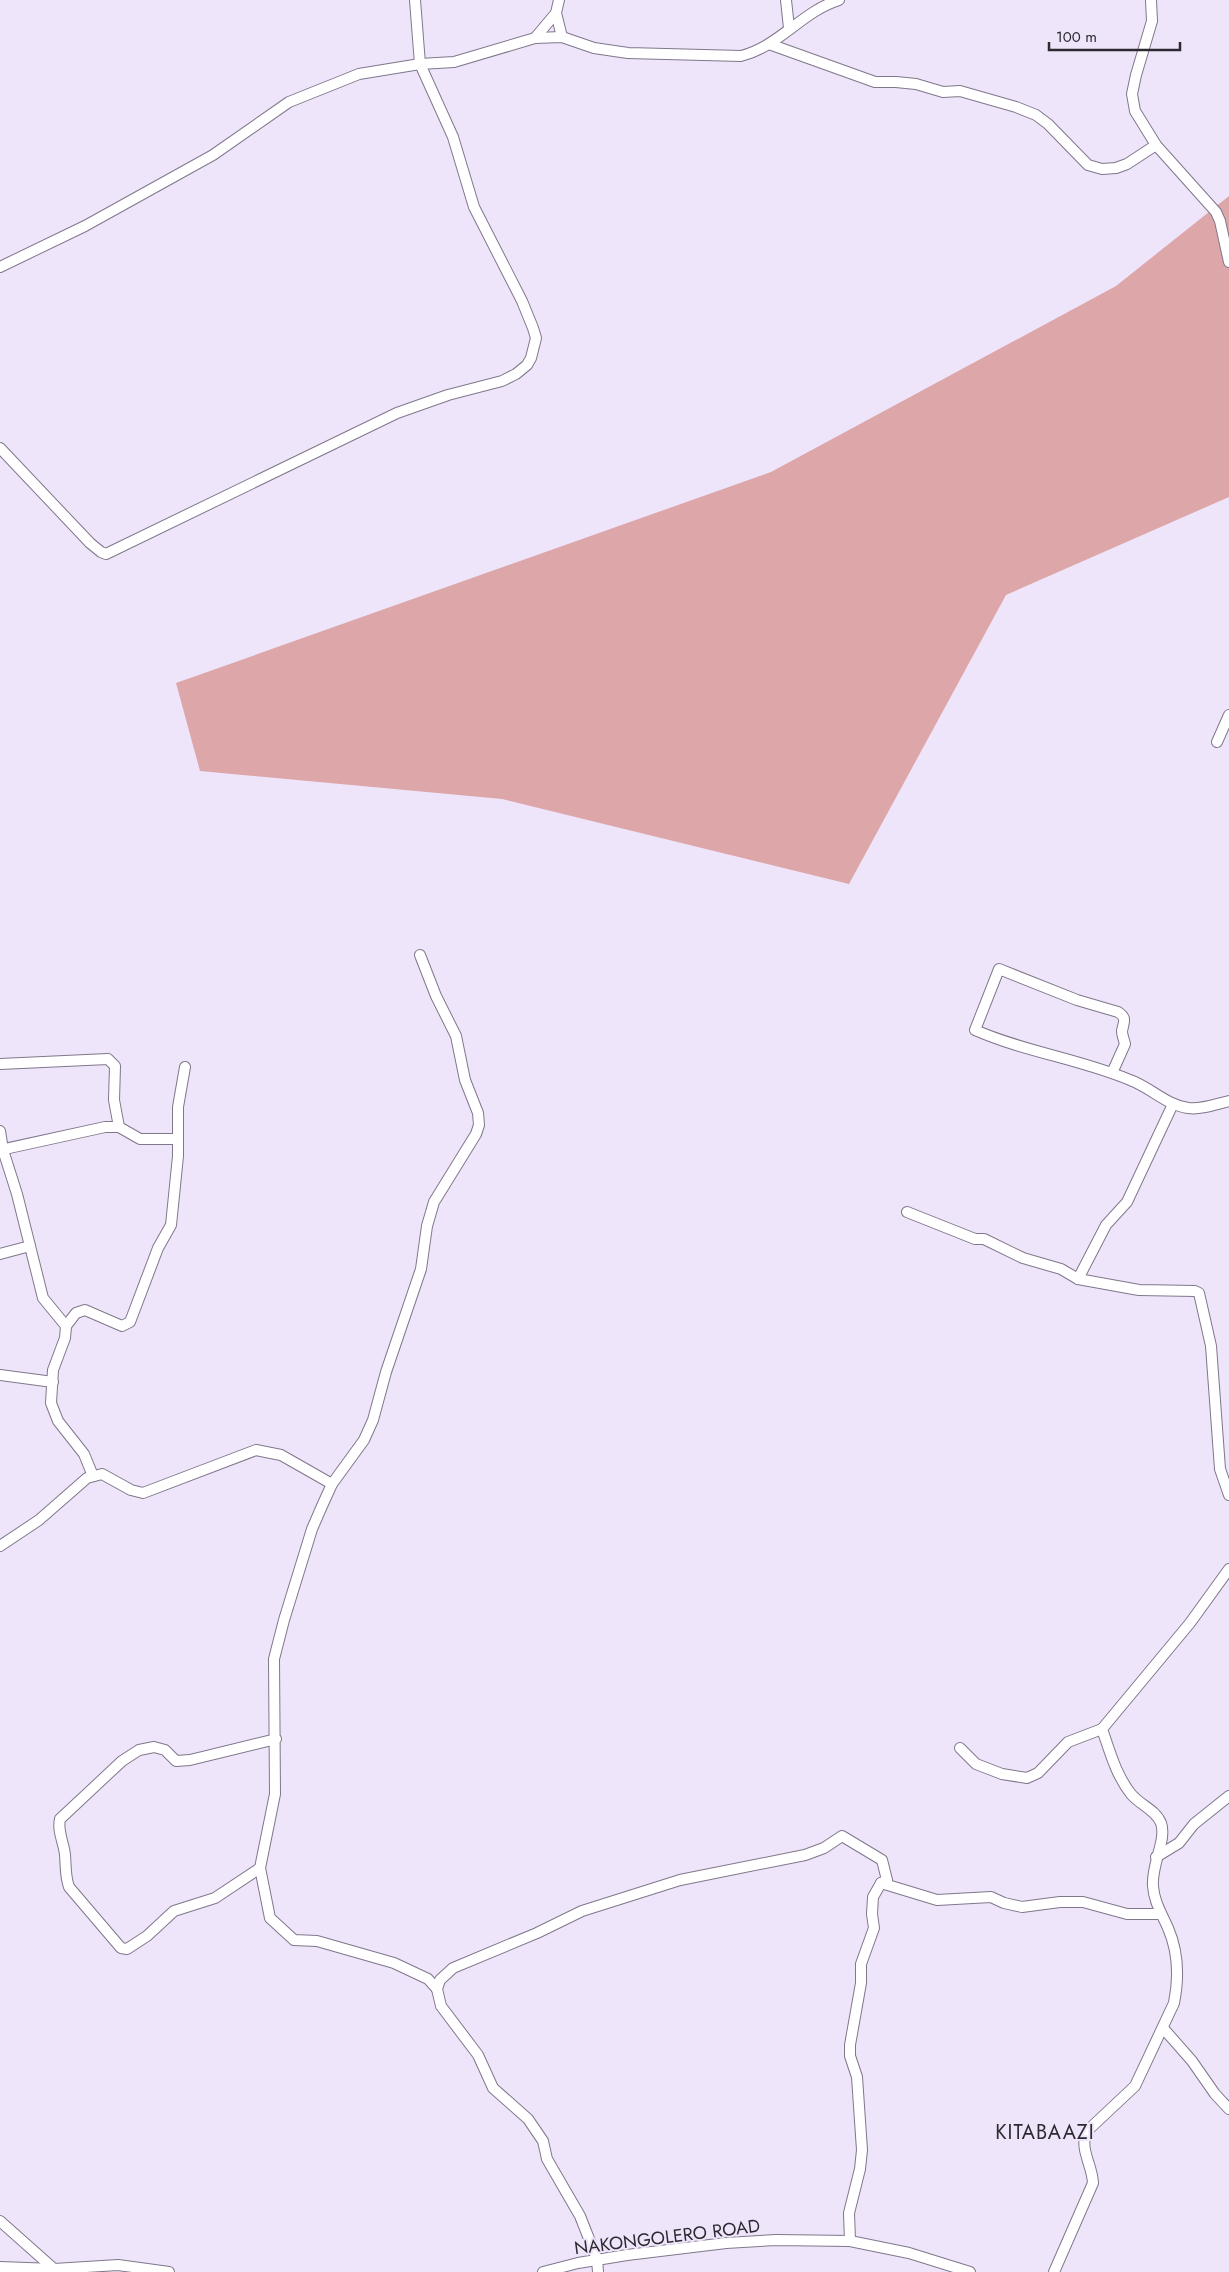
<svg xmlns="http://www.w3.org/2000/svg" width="1229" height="2272" font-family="Jost,sans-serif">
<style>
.green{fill:#dda6a9}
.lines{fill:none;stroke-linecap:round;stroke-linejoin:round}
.street-casing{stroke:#80778b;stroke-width:12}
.street{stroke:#fff;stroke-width:10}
.labels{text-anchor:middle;stroke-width:4;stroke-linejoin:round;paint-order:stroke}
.street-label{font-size:18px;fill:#2c2931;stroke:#efe5fb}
.quarter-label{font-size:20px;letter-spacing:1px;fill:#2c2931;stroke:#efe5fb}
</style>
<rect width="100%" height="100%" fill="#efe5fb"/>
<path class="green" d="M 1229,196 L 1229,497 L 1006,595 L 849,884 L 502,799 L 200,771 L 176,683 L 771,472 L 1116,286 Z"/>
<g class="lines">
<defs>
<g id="street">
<path d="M 786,0 L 789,28"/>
<path d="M 1151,0 L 1152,21 L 1136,75 L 1132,94 L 1135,111 L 1156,145 L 1216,212 L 1220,221 L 1229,262"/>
<path d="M 556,13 L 562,37"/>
<path d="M 535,38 L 556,13 L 559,0"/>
<path d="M 769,44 L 875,82 L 896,82 L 916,84 L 943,92 L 960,91 L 1016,107 L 1036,115 L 1048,124 L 1088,165 L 1102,169 L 1116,168 L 1127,164 L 1156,145"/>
<path d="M 0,267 L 85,226 L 213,155 L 289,102 L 359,74 L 420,64 L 454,62 L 535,38 L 562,37 L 594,48 L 628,53 L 741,56 C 778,47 803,11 839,0"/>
<path d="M 0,448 L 90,543 L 101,552 L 106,554 L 397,413 L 448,395 L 502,381 L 516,374 L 527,365 L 531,358 L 536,338 L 533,328 L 522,301 L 474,207 L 453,137 L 420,64 L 415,0"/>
<path d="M 1217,742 L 1229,715"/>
<path d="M 0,1064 L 108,1059 L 115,1066 L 114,1100 L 119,1127"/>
<path d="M 1112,1073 L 1125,1044 C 1124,1040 1122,1035 1122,1031 C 1124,1021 1127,1018 1118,1012 L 1077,1000 L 999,969 L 975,1030 C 1025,1052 1080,1059 1130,1080 C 1150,1087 1166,1105 1188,1108 C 1201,1110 1216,1104 1229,1101"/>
<path d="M 0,1131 L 3,1150 L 17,1194 L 43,1298 L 66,1326 L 65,1338 L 53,1370 L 51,1403 L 58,1421 L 84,1454 L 93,1476"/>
<path d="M 0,1150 L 105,1127 L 119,1127 L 140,1139 L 178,1139"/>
<path d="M 907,1212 L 975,1239 L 984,1239 L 1023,1258 L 1061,1269 L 1078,1279 L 1139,1290 L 1195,1291 L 1199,1293 L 1211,1346 L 1220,1469 L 1229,1495"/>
<path d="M 0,1254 L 30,1246"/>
<path d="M 1078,1279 L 1106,1225 L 1127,1202 L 1173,1104"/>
<path d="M 66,1326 L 76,1313 L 85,1310 L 122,1326 L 130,1322 L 158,1248 L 171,1225 L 178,1156 L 178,1107 L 185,1067"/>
<path d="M 0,1375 L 53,1382"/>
<path d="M 0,1546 L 39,1520 L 87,1478 L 102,1474 L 131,1490 L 143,1493 L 256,1450 L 281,1455 L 332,1484"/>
<path d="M 276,1739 L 190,1760 L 176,1761 L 165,1750 L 154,1747 L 139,1750 L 122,1761 L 60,1819 C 57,1831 64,1843 65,1855 C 66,1866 65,1876 69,1887 L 121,1948 L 127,1949 L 147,1936 L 174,1911 L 215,1898 L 260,1868 L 275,1794 L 274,1659 L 284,1620 L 312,1529 L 322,1506 L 332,1484 L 364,1440 L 373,1420 L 386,1372 L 421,1269 L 427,1226 L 434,1202 L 476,1134 L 479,1125 L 478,1113 L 465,1080 L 456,1036 L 436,996 L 420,955"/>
<path d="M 960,1748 L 976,1764 L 1002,1774 L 1027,1778 L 1038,1773 L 1068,1742 L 1102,1729"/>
<path d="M 1156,1857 L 1179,1843 L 1194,1824 L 1229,1796"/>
<path d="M 260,1868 L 270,1918 L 294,1940 L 317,1941 L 394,1963 L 428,1979 L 437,1989"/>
<path d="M 881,1883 L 937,1900 L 991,1897 L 1004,1903 L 1022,1907 L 1060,1902 L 1083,1902 L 1127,1914 L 1161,1914"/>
<path d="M 1163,2028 L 1192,2061 L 1215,2094 L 1229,2109"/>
<path d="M 0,2221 L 54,2269"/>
<path d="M 0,2267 L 54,2269 L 118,2265 L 169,2272"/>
<path d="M 543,2272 L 578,2263 L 627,2255 L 726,2243 L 776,2240 L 850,2241 L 909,2253 L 970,2272"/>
<path d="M 598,2272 L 597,2259 L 580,2216 L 547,2159 L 543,2141 L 528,2119 L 493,2088 L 478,2055 L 441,2006 L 437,1989 L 440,1980 L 453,1968 L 537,1933 L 582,1911 L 680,1880 L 805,1855 L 824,1848 L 842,1836 L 882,1860 L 887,1880 L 881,1883 L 873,1897 L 872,1914 L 874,1928 L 861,1964 L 861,1983 L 850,2045 L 850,2056 L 857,2077 L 862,2150 L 860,2169 L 849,2213 L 850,2241"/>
<path d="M 1054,2272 L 1093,2183 C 1092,2164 1080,2151 1086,2132 L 1135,2086 L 1174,2003 C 1179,1978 1178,1951 1168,1928 C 1162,1914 1154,1902 1153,1886 C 1151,1865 1167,1840 1161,1823 C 1156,1810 1140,1805 1131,1794 C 1116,1775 1110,1752 1102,1729 L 1190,1623 L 1229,1569"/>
</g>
</defs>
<use href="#street" class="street-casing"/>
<use href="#street" class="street"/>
</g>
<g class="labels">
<g class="street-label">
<text transform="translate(667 2237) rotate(-7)" y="6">NAKONGOLERO ROAD</text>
</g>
<g class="quarter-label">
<text x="1045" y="2139">KITABAAZI</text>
</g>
</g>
<path d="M1049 42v8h131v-8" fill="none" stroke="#2c2931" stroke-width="2.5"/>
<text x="1056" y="42" font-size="15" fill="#2c2931" stroke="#efe5fb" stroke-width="4" paint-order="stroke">100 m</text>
</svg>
